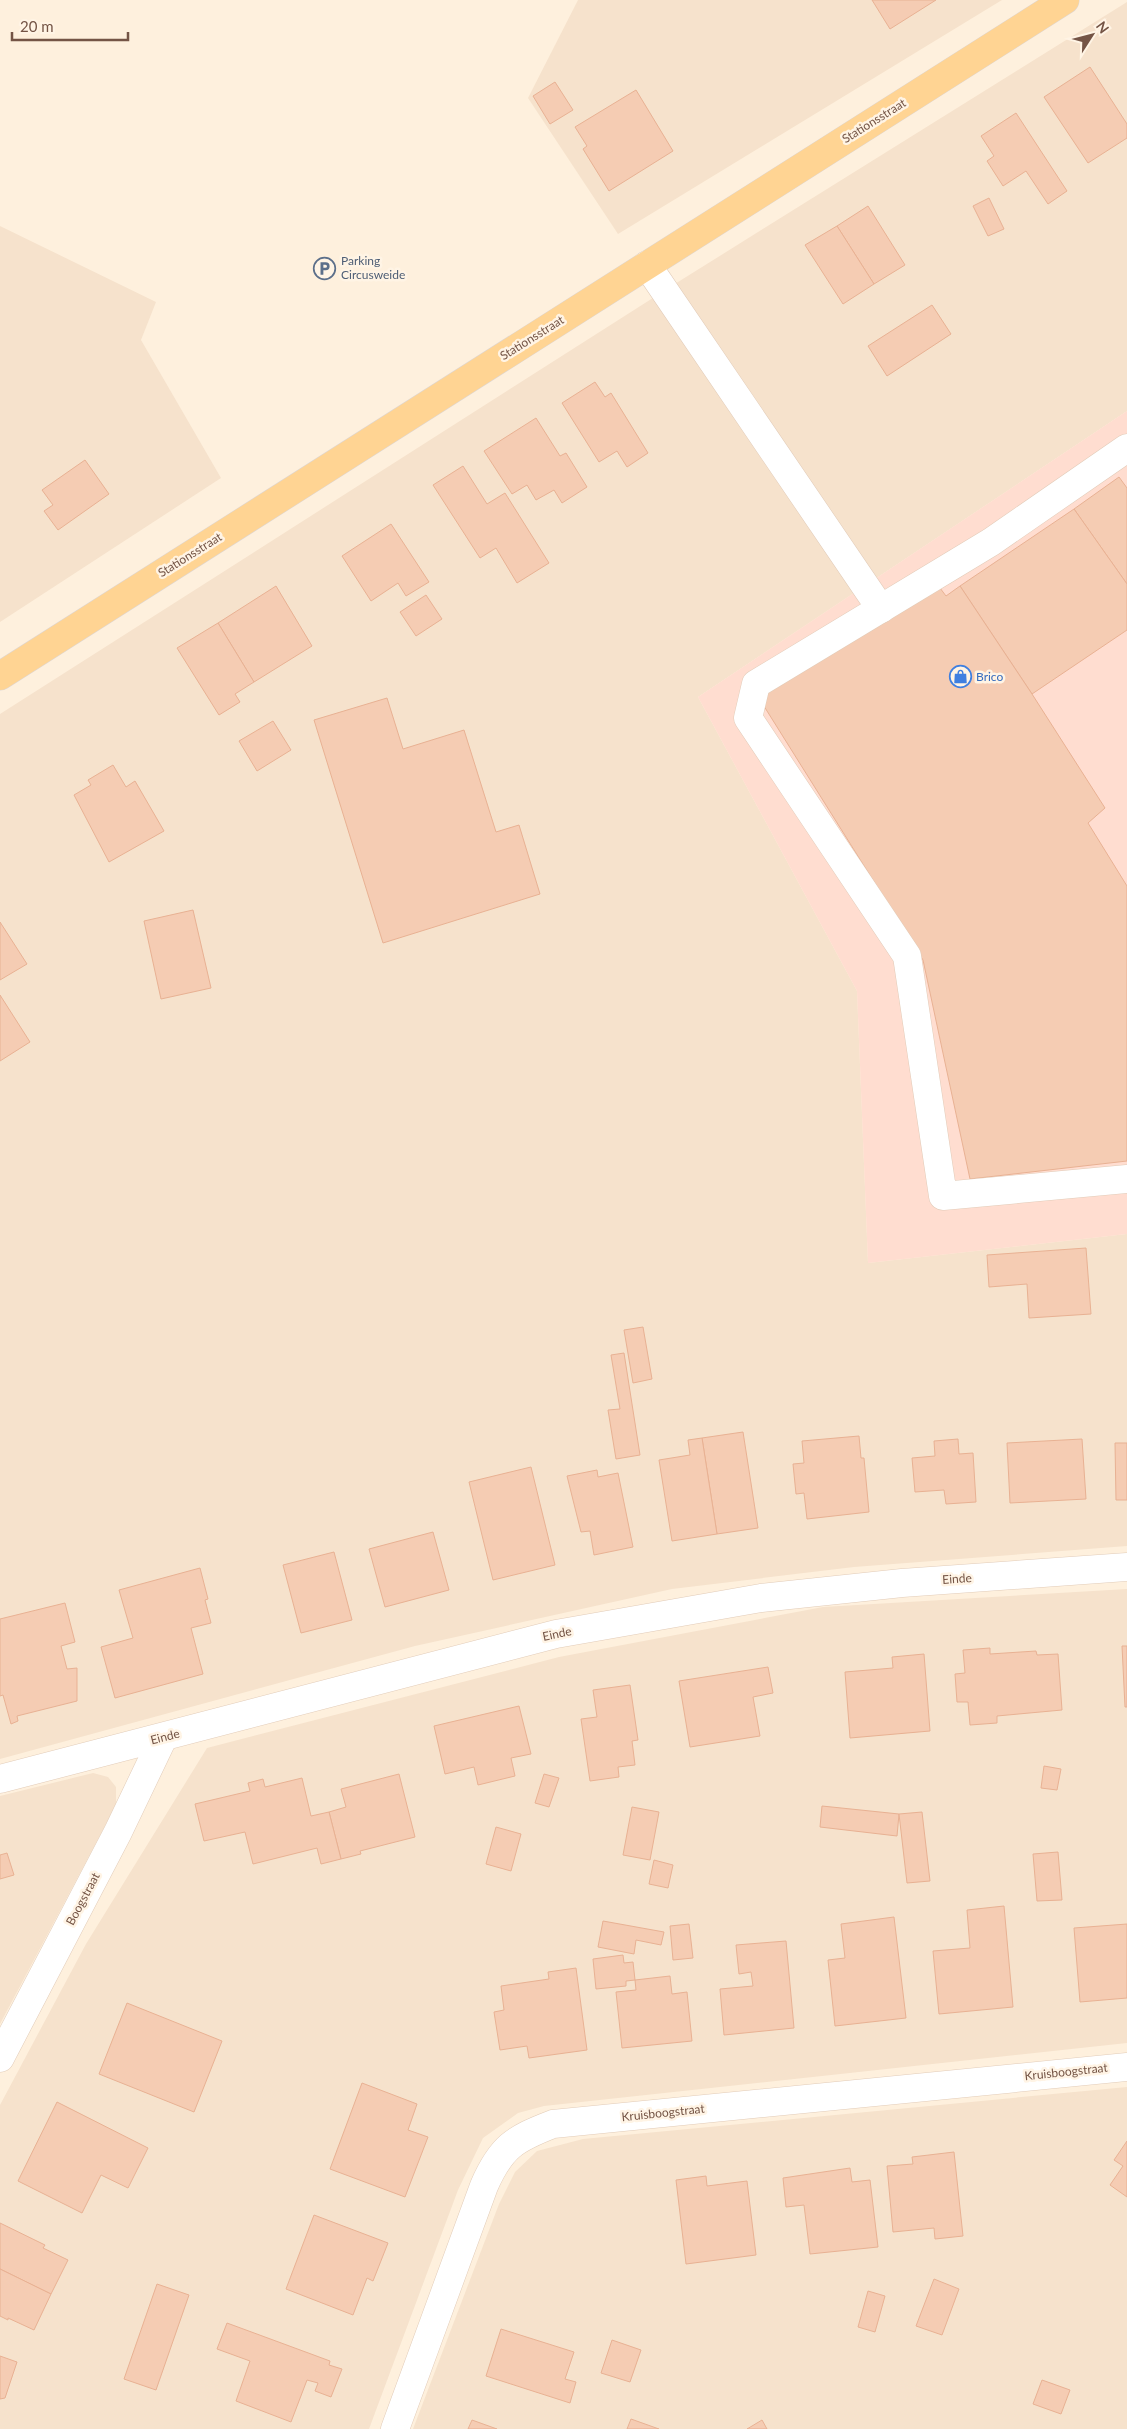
<svg xmlns="http://www.w3.org/2000/svg" width="1127" height="2429" font-family="Lato,sans-serif">
<style>
.residential{fill:#f6e2cc}
.commercial{fill:#ffddd0}
.building{fill:#f5ccb3;stroke:#e8b193}
.lines{fill:none;stroke-linecap:round;stroke-linejoin:round}
.minor-casing{stroke:#e2ccb9;stroke-width:29}
.major-casing{stroke:#ded6d2;stroke-width:29}
.minor{stroke:#fff;stroke-width:28}
.major{stroke:#ffd493;stroke-width:28}
.labels{text-anchor:middle;stroke-width:5;stroke-linejoin:round;paint-order:stroke}
.street-label{font-size:12px;fill:#745445;stroke:#fff4e5}
.service-label{font-size:12px;fill:#4e5e75;stroke:#fff4e5;text-anchor:start}
.shop-label{font-size:12px;fill:#366cbe;stroke:#fff4e5;text-anchor:start}
</style>
<rect width="100%" height="100%" fill="#fef0dd"/>
<g class="residential">
<path d="M 578,0 L 1002,0 L 618,234 L 528,98 Z"/>
<path d="M 1127,2 L 1127,411 L 698,697 L 857,991 L 868,1263 L 1127,1234 L 1127,1546 L 854,1567 L 672,1589 L 415,1646 L 0,1759 L 0,714 L 678,282 Z"/>
<path d="M 0,226 L 156,302 L 141,340 L 221,478 L 0,622 Z"/>
<path d="M 1127,1589 L 1127,2043 L 544,2106 L 518,2113 L 483,2138 L 458,2190 L 369,2429 L 0,2429 L 0,2105 L 86,1944 L 207,1748 L 559,1657 L 823,1607 Z"/>
<path d="M 93,1773 L 108,1777 L 116,1787 L 116,1805 L 0,2024 L 0,1796 Z"/>
<path d="M 1127,2087 L 1127,2429 L 413,2429 L 499,2204 L 515,2172 L 537,2151 L 583,2139 Z"/>
</g>
<path class="commercial" d="M 1127,411 L 1127,1234 L 868,1263 L 857,991 L 698,697 Z"/>
<g class="building">
<path d="M 872,0 L 936,0 L 890,29 Z"/>
<path d="M 1090,67 L 1127,124 L 1127,138 L 1088,163 L 1044,97 Z"/>
<path d="M 555,82 L 573,110 L 550,124 L 533,96 Z"/>
<path d="M 636,90 L 673,151 L 609,191 L 583,149 L 587,146 L 575,127 Z"/>
<path d="M 1016,113 L 1067,191 L 1048,204 L 1026,171 L 1003,186 L 987,161 L 994,156 L 981,136 Z"/>
<path d="M 989,198 L 1004,229 L 988,236 L 973,206 Z"/>
<path d="M 868,206 L 905,265 L 874,284 L 837,226 Z"/>
<path d="M 837,226 L 874,284 L 843,304 L 805,245 Z"/>
<path d="M 932,305 L 951,334 L 887,376 L 868,346 Z"/>
<path d="M 595,382 L 605,397 L 611,393 L 648,453 L 627,467 L 617,451 L 599,462 L 562,403 Z"/>
<path d="M 536,418 L 560,456 L 566,453 L 587,487 L 562,503 L 554,490 L 536,500 L 527,485 L 512,494 L 484,451 Z"/>
<path d="M 85,460 L 109,494 L 58,530 L 44,511 L 53,505 L 42,490 Z"/>
<path d="M 463,466 L 487,504 L 505,493 L 549,563 L 517,583 L 496,548 L 480,558 L 433,485 Z"/>
<path d="M 1119,477 L 1127,488 L 1127,584 L 1074,509 Z"/>
<path d="M 1074,509 L 1127,584 L 1127,630 L 1032,694 L 960,586 Z"/>
<path d="M 391,524 L 429,582 L 406,596 L 398,583 L 371,601 L 342,556 Z"/>
<path d="M 937,584 L 946,596 L 960,586 L 1032,694 L 1105,808 L 1088,823 L 1127,886 L 1127,1161 L 970,1179 L 923,960 L 757,695 Z"/>
<path d="M 276,586 L 312,646 L 254,682 L 218,623 Z"/>
<path d="M 426,595 L 442,619 L 416,636 L 400,612 Z"/>
<path d="M 218,623 L 254,682 L 235,694 L 240,702 L 219,715 L 177,648 Z"/>
<path d="M 387,698 L 403,749 L 464,730 L 496,832 L 519,825 L 540,894 L 383,943 L 314,720 Z"/>
<path d="M 273,721 L 291,750 L 257,771 L 239,741 Z"/>
<path d="M 113,765 L 126,787 L 135,781 L 164,831 L 109,862 L 74,795 L 91,785 L 88,780 Z"/>
<path d="M 193,910 L 211,988 L 161,999 L 144,921 Z"/>
<path d="M 0,922 L 27,964 L 0,980 Z"/>
<path d="M 0,995 L 30,1042 L 0,1061 Z"/>
<path d="M 1086,1248 L 1091,1314 L 1029,1318 L 1027,1284 L 989,1287 L 987,1255 Z"/>
<path d="M 643,1327 L 652,1379 L 633,1383 L 624,1330 Z"/>
<path d="M 624,1353 L 640,1455 L 616,1459 L 608,1410 L 620,1409 L 611,1355 Z"/>
<path d="M 743,1432 L 758,1528 L 717,1534 L 702,1438 Z"/>
<path d="M 859,1436 L 861,1458 L 864,1458 L 869,1512 L 807,1519 L 804,1493 L 796,1494 L 793,1464 L 804,1463 L 802,1441 Z"/>
<path d="M 702,1438 L 717,1534 L 672,1541 L 659,1460 L 690,1455 L 688,1440 Z"/>
<path d="M 958,1439 L 959,1454 L 973,1453 L 976,1502 L 946,1504 L 944,1490 L 915,1492 L 912,1458 L 935,1456 L 934,1441 Z"/>
<path d="M 1082,1439 L 1086,1499 L 1010,1503 L 1007,1443 Z"/>
<path d="M 1115,1443 L 1127,1443 L 1127,1500 L 1116,1500 Z"/>
<path d="M 531,1467 L 555,1565 L 493,1580 L 469,1482 Z"/>
<path d="M 597,1470 L 598,1477 L 618,1473 L 633,1547 L 594,1555 L 590,1531 L 581,1532 L 567,1476 Z"/>
<path d="M 433,1532 L 449,1590 L 385,1607 L 369,1549 Z"/>
<path d="M 334,1552 L 352,1620 L 301,1633 L 283,1565 Z"/>
<path d="M 200,1568 L 208,1599 L 205,1600 L 211,1623 L 191,1628 L 203,1674 L 115,1698 L 101,1647 L 133,1638 L 119,1590 Z"/>
<path d="M 65,1603 L 75,1642 L 61,1646 L 67,1669 L 77,1668 L 77,1701 L 17,1716 L 18,1721 L 11,1724 L 3,1695 L 0,1696 L 0,1619 Z"/>
<path d="M 1122,1646 L 1127,1646 L 1127,1707 L 1125,1707 Z"/>
<path d="M 990,1648 L 990,1654 L 1036,1651 L 1037,1655 L 1058,1654 L 1062,1710 L 997,1716 L 997,1723 L 970,1725 L 968,1702 L 957,1702 L 955,1674 L 965,1673 L 963,1650 Z"/>
<path d="M 924,1654 L 930,1731 L 850,1738 L 845,1672 L 893,1668 L 892,1657 Z"/>
<path d="M 768,1667 L 773,1693 L 753,1697 L 760,1736 L 690,1747 L 679,1681 Z"/>
<path d="M 630,1685 L 638,1740 L 632,1741 L 635,1765 L 618,1767 L 619,1777 L 590,1781 L 581,1719 L 597,1717 L 593,1690 Z"/>
<path d="M 519,1706 L 531,1754 L 511,1758 L 515,1776 L 478,1785 L 474,1767 L 445,1774 L 434,1726 Z"/>
<path d="M 1044,1766 L 1061,1769 L 1057,1790 L 1041,1788 Z"/>
<path d="M 399,1774 L 415,1837 L 360,1851 L 361,1854 L 341,1859 L 329,1812 L 346,1807 L 341,1789 Z"/>
<path d="M 544,1774 L 559,1778 L 549,1807 L 535,1803 Z"/>
<path d="M 302,1778 L 311,1816 L 329,1812 L 341,1859 L 321,1864 L 317,1848 L 253,1864 L 245,1832 L 204,1841 L 195,1804 L 250,1791 L 248,1783 L 263,1779 L 265,1787 Z"/>
<path d="M 822,1806 L 899,1814 L 897,1836 L 820,1827 Z"/>
<path d="M 632,1807 L 659,1812 L 650,1860 L 623,1855 Z"/>
<path d="M 922,1812 L 930,1881 L 907,1883 L 899,1814 Z"/>
<path d="M 496,1827 L 521,1834 L 511,1871 L 486,1864 Z"/>
<path d="M 1058,1852 L 1062,1900 L 1037,1901 L 1033,1854 Z"/>
<path d="M 7,1853 L 14,1875 L 0,1879 L 0,1855 Z"/>
<path d="M 654,1860 L 673,1865 L 668,1888 L 649,1884 Z"/>
<path d="M 1004,1906 L 1013,2007 L 939,2014 L 933,1951 L 970,1948 L 967,1910 Z"/>
<path d="M 894,1917 L 906,2018 L 835,2026 L 828,1960 L 845,1958 L 841,1924 Z"/>
<path d="M 603,1921 L 664,1932 L 661,1945 L 636,1940 L 634,1954 L 598,1947 Z"/>
<path d="M 689,1924 L 693,1958 L 673,1960 L 670,1926 Z"/>
<path d="M 1127,1924 L 1127,1998 L 1080,2002 L 1074,1928 Z"/>
<path d="M 786,1941 L 794,2028 L 724,2035 L 720,1989 L 753,1986 L 751,1972 L 739,1974 L 736,1945 Z"/>
<path d="M 623,1955 L 624,1963 L 633,1962 L 635,1980 L 626,1981 L 626,1986 L 596,1989 L 593,1959 Z"/>
<path d="M 576,1968 L 587,2050 L 529,2058 L 527,2046 L 500,2050 L 494,2012 L 504,2010 L 501,1986 L 549,1979 L 548,1972 Z"/>
<path d="M 670,1976 L 672,1994 L 687,1992 L 692,2041 L 622,2048 L 616,1992 L 636,1990 L 635,1980 Z"/>
<path d="M 127,2003 L 222,2041 L 194,2112 L 99,2074 Z"/>
<path d="M 362,2083 L 417,2104 L 408,2130 L 428,2137 L 405,2197 L 330,2169 Z"/>
<path d="M 57,2102 L 148,2148 L 128,2188 L 101,2175 L 82,2213 L 18,2181 Z"/>
<path d="M 1127,2141 L 1127,2197 L 1110,2185 L 1123,2166 L 1114,2160 Z"/>
<path d="M 954,2152 L 963,2236 L 935,2239 L 934,2228 L 893,2232 L 887,2166 L 913,2164 L 912,2157 Z"/>
<path d="M 850,2168 L 852,2182 L 870,2180 L 878,2247 L 810,2254 L 804,2205 L 786,2207 L 783,2178 Z"/>
<path d="M 706,2176 L 707,2186 L 747,2181 L 756,2255 L 686,2264 L 676,2180 Z"/>
<path d="M 314,2215 L 388,2243 L 373,2281 L 367,2278 L 353,2315 L 286,2289 Z"/>
<path d="M 0,2223 L 45,2245 L 43,2248 L 68,2260 L 51,2294 L 0,2269 Z"/>
<path d="M 0,2269 L 51,2294 L 34,2330 L 8,2318 L 8,2320 L 0,2316 Z"/>
<path d="M 934,2279 L 959,2289 L 942,2335 L 916,2326 Z"/>
<path d="M 157,2284 L 189,2295 L 156,2390 L 124,2379 Z"/>
<path d="M 868,2291 L 885,2296 L 875,2332 L 858,2327 Z"/>
<path d="M 227,2323 L 330,2361 L 329,2365 L 342,2369 L 331,2397 L 315,2391 L 318,2383 L 307,2380 L 291,2422 L 236,2401 L 250,2361 L 217,2349 Z"/>
<path d="M 501,2329 L 574,2352 L 565,2379 L 576,2382 L 570,2403 L 486,2376 Z"/>
<path d="M 612,2340 L 641,2350 L 630,2382 L 601,2373 Z"/>
<path d="M 0,2356 L 17,2362 L 5,2398 L 0,2399 Z"/>
<path d="M 1042,2380 L 1070,2390 L 1061,2414 L 1033,2404 Z"/>
<path d="M 631,2419 L 659,2429 L 627,2429 Z"/>
<path d="M 472,2420 L 497,2429 L 468,2429 Z"/>
<path d="M 762,2420 L 767,2429 L 747,2429 Z"/>
</g>
<g class="lines">
<defs>
<g id="minor">
<path d="M 647,265 L 881,609"/>
<path d="M 1127,448 L 991,542 L 756,684 L 748,718 L 907,956 L 943,1196 L 1127,1179"/>
<path d="M 0,1779 L 556,1634 L 761,1598 L 902,1583 L 1127,1567"/>
<path d="M 0,2058 L 118,1832 L 163,1738"/>
<path d="M 395,2429 L 484,2186 C 501,2147 514,2139 553,2124 L 1127,2067"/>
</g>
<path id="major" d="M 0,676 L 1065,0"/>
</defs>
<use href="#minor" class="minor-casing"/>
<use href="#major" class="major-casing"/>
<use href="#minor" class="minor"/>
<use href="#major" class="major"/>
</g>
<defs>
<symbol id="parking-ring" viewBox="-11 -11 22 22"><circle r="9.5" fill="#fff4e5" stroke="#5c6f8a" stroke-width="1.5"/><path d="M-3.5-5.5H1a3.5 3.5 0 0 1 0 7H-1V5.5H-3.5ZM-1-3.4V-.6H.8a1.4 1.4 0 0 0 0-2.8Z" fill="#5c6f8a"/></symbol>
<symbol id="shop-ring" viewBox="-11 -11 22 22"><circle r="9.5" fill="#fff4e5" stroke="#3f7fe0" stroke-width="1.5"/><path d="M-5-2.5h2.3a2.7 3.5 0 0 1 5.4 0H5L5.5 6h-11ZM-1.5-2.5h3a1.5 2.3 0 0 0-3 0Z" fill="#3f7fe0"/></symbol>
</defs>
<g fill-rule="evenodd">
<use href="#parking-ring" x="312" y="256" width="25" height="25"/>
<use href="#shop-ring" x="948" y="664" width="25" height="25"/>
</g>
<g class="labels">
<g class="street-label">
<text transform="translate(874 121) rotate(-32)" y="4">Stationsstraat</text>
<text transform="translate(532 338) rotate(-32)" y="4">Stationsstraat</text>
<text transform="translate(190 555) rotate(-32)" y="4">Stationsstraat</text>
<text transform="translate(957 1579) rotate(-4)" y="4">Einde</text>
<text transform="translate(557 1634) rotate(-12)" y="4">Einde</text>
<text transform="translate(165 1737) rotate(-14)" y="4">Einde</text>
<text transform="translate(83 1899) rotate(-62)" y="4">Boogstraat</text>
<text transform="translate(1066 2072) rotate(-6)" y="4">Kruisboogstraat</text>
<text transform="translate(663 2113) rotate(-6)" y="4">Kruisboogstraat</text>
</g>
<g class="service-label">
<text x="341" y="265">Parking<tspan x="341" dy="14">Circusweide</tspan></text>
</g>
<g class="shop-label">
<text x="976" y="681">Brico</text>
</g>
</g>
<g transform="translate(1092 35) rotate(54)" stroke="#fff4e5" stroke-width="4" paint-order="stroke">
<path d="M0-4L9 19L0 12L-9 19Z" fill="#745445"/>
<text y="-8" font-size="14" font-weight="bold" text-anchor="middle" fill="#745445">N</text>
</g>
<path d="M12 32v8h116v-8" fill="none" stroke="#745445" stroke-width="2.5"/>
<text x="20" y="32" font-size="15" fill="#745445" stroke="#fff4e5" stroke-width="4" paint-order="stroke">20 m</text>
</svg>
